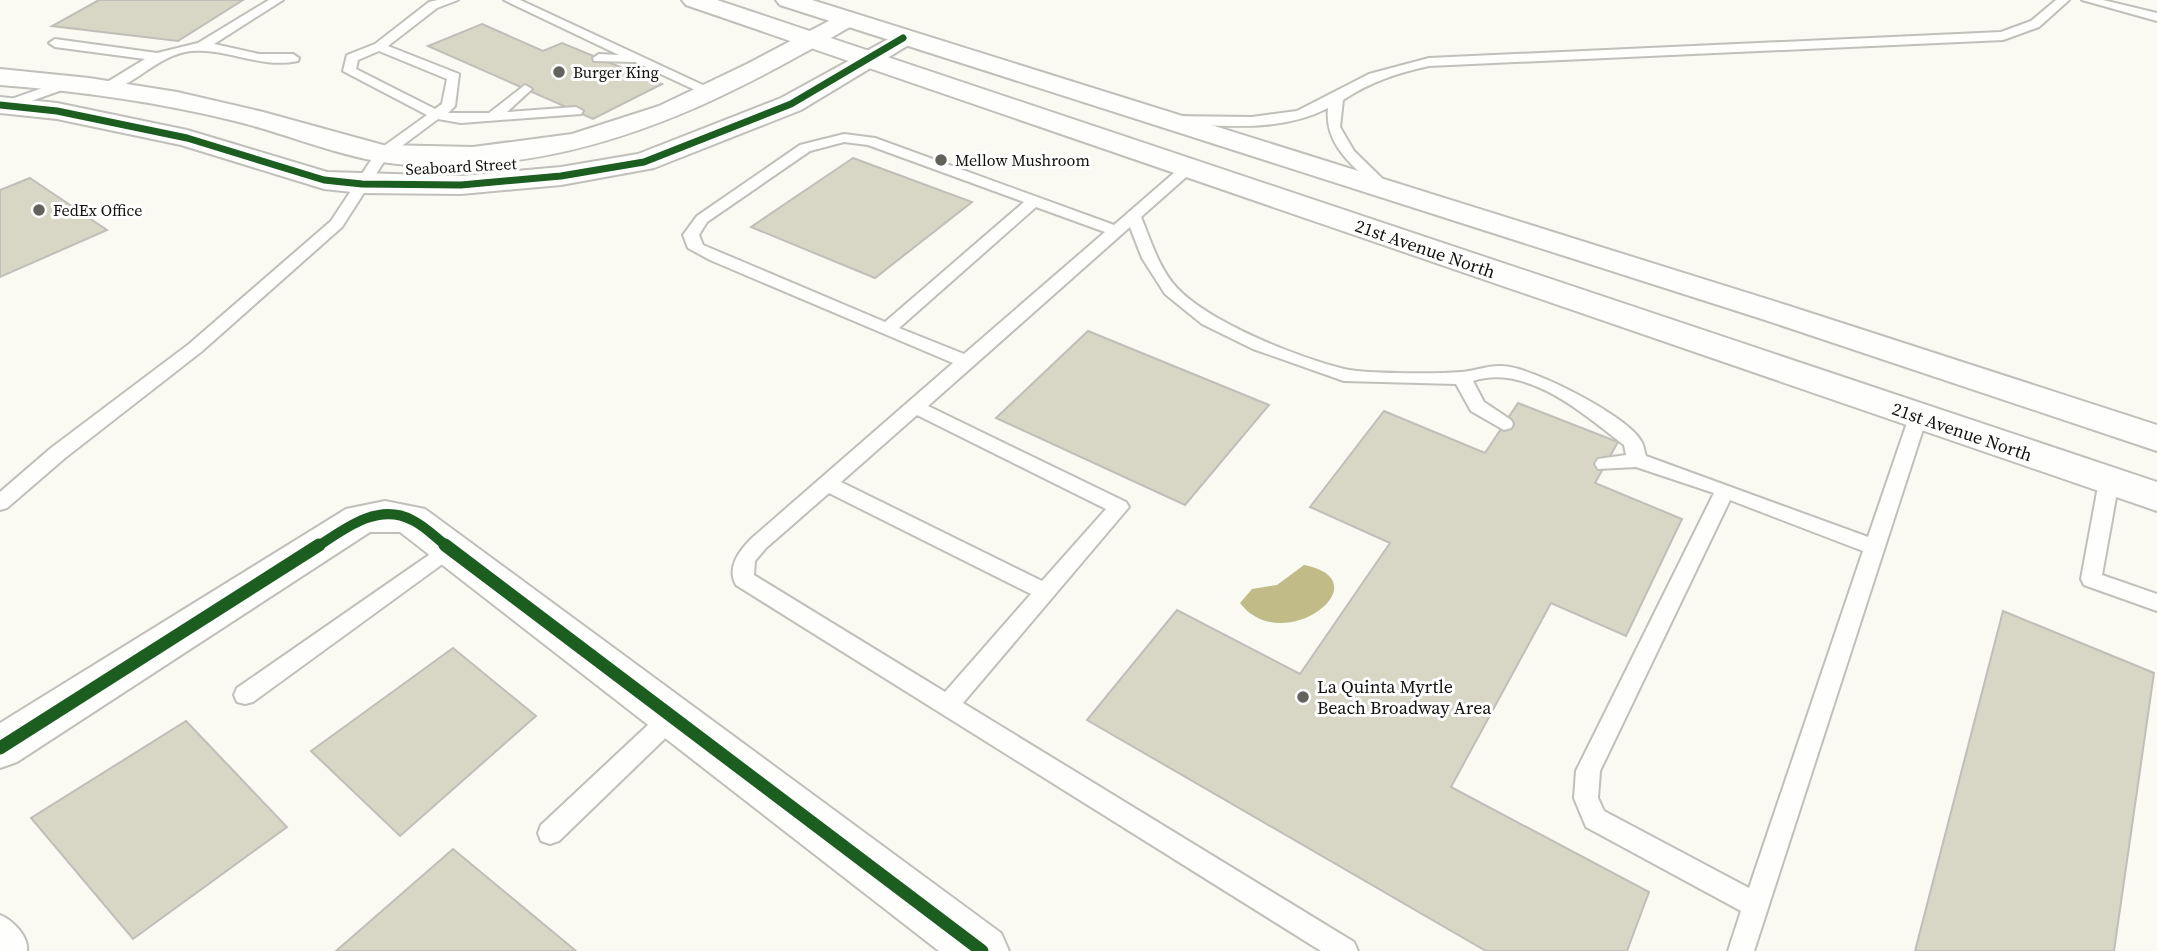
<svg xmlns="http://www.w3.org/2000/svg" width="2157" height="951" font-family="'Source Serif 4',serif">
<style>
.water{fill:#c1bb88}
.building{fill:#d8d7c6;stroke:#bfbeb9;stroke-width:2}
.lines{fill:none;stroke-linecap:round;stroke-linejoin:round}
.service-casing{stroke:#c0bfba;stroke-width:4}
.minor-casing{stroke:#c0bfba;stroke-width:4}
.tertiary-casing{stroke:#c0bfba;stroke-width:4}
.secondary-casing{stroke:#c0bfba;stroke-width:4}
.service{fill:#fefefd;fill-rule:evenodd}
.minor{fill:#fefefd;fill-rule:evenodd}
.tertiary{fill:#fefefd;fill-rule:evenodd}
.secondary{fill:#fefefd;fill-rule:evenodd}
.cycleway-far2-casing{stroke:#fff;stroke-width:10}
.cycleway-far1-casing{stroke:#fff;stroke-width:14}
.cycleway-casing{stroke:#fff;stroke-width:18}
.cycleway-far2{stroke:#1b5e20;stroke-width:7}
.cycleway-far1{stroke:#1b5e20;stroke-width:10}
.cycleway{stroke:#1b5e20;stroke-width:13}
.poi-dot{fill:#63625d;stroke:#fff;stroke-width:2.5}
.labels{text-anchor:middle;stroke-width:6;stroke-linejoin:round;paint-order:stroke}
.far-poi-label{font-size:16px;fill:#12110d;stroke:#fff;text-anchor:start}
.far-street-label{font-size:16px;fill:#12110d;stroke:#fff}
.street-label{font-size:18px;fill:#12110d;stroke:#fff}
.poi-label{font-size:18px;fill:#12110d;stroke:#fff;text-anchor:start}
</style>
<rect width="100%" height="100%" fill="#faf9f2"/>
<path class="water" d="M 1304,565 C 1385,581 1282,659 1240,603 L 1252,589 L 1277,585 Z"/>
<g class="building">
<path d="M 99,0 L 243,0 L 178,41 L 52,26 Z"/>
<path d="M 482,24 L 543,51 L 562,43 L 662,84 L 593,119 L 428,46 Z"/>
<path d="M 853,158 L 972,202 L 875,278 L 751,227 Z"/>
<path d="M 30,178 L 107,230 L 0,277 L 0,190 Z"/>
<path d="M 1088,331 L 1269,405 L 1185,505 L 996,418 Z"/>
<path d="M 1518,403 L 1618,442 L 1595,483 L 1682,519 L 1626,636 L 1551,603 L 1451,787 L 1649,892 L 1627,951 L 1486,951 L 1087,720 L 1177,610 L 1300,674 L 1390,543 L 1310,507 L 1384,411 L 1485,453 Z"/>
<path d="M 2003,611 L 2154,673 L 2114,951 L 1915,951 Z"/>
<path d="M 453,648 L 536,716 L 400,836 L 311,751 Z"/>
<path d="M 186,721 L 287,827 L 133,939 L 31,818 Z"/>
<path d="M 453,849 L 576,951 L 336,951 Z"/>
</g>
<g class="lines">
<defs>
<g id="service">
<path d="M 269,0 L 283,0 L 214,44 L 259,54 L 293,54 L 299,58 L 298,61 C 260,69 228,48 191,51 C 158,55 138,83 109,91 L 102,87 L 104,84 L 145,59 L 55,47 L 49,43 L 55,39 L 157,53 L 198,43 Z"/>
<path d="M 438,0 L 458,0 L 437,8 L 388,46 L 459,74 L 455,106 L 448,113 L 489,113 L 525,85 L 532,89 L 507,112 L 576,107 L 583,111 L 581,114 L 461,123 L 438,119 L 387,157 L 342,227 L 201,352 L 65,458 L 7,508 L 0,510 L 0,492 L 51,448 L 189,344 L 331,221 L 377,151 L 427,115 L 343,71 L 347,55 L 375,44 L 429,2 ZM 379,51 L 447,79 L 442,104 L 435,109 L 356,69 L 358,60 Z"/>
<path d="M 504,0 L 520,0 L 720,93 L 708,96 L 635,62 L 594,61 L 593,58 L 599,54 L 619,55 Z"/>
<path d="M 2056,0 L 2069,0 L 2039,27 L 2003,40 L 1429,66 C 1397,73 1370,82 1343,100 L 1340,127 L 1354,151 L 1394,190 L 1387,194 L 1382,193 C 1356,168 1324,147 1328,108 C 1280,133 1223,125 1171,124 L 1164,120 L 1171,116 L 1252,117 L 1297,111 L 1369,74 L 1429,58 L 2001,32 L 2031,21 Z"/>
<path d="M 2082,0 L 2103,0 L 2157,13 L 2157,21 Z"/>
<path d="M 71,78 L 76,79 L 76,85 L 0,112 L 0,103 Z"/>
<path d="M 844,134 L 875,138 L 1114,225 L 1183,165 L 1193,165 L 1193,171 L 1141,217 C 1151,241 1159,269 1177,288 C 1210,323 1297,357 1344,369 C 1364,374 1439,374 1461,372 C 1476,371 1487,365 1503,366 C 1531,367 1628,416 1641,441 C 1644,445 1644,451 1646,456 L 1868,537 L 1909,417 L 1912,413 L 1924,413 L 1927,417 L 1754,951 L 1728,951 L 1741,911 L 1586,827 L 1574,798 L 1576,771 L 1714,493 L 1636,467 L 1598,469 L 1595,464 L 1598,459 L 1626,455 L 1624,445 C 1585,415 1527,363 1473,381 L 1484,402 L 1511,420 L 1513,424 L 1511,428 L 1504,430 L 1471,411 L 1456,384 L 1344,381 L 1253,349 L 1202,324 L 1165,294 L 1142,258 L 1130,227 L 928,406 L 1126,502 L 1129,507 L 963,703 L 1354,942 L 1358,951 L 1321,951 L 736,585 C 726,567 740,550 752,538 L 953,363 L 710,260 L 688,248 L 683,235 L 697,216 L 800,145 ZM 844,142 L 868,145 L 1024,202 L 885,322 L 703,245 L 699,235 L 707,222 L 810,151 ZM 1036,207 L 1105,232 L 964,354 L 899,328 ZM 917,415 L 1106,509 L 1042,581 L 841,482 ZM 829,493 L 1031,594 L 945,692 L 754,575 L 755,561 L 766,548 ZM 1730,500 L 1863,551 L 1749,888 L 1604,811 L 1598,798 L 1600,771 Z"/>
<path d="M 2109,474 L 2119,481 L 2102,575 L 2157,594 L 2157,611 L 2084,585 L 2081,579 L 2099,481 Z"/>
<path d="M 452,539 L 459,542 L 462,547 L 459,552 L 253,702 L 245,704 L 237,702 L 234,695 L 237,688 Z"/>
<path d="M 673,706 L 681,709 L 684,716 L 681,723 L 559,841 L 550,844 L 541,841 L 538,833 L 541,825 L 665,709 Z"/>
<path d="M 0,915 C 13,920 29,937 27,951 L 0,951 Z"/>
</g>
<path id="minor" d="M 385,501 L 425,509 L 1001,933 L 1009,951 L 939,951 L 400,532 L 370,532 L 17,762 L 0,768 L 0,723 L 346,509 Z"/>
<g id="tertiary">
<path d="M 846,12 L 855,14 L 858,19 L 855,24 C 740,91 627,150 493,163 C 457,166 418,168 382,162 C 332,154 284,133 235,121 C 158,102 79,91 0,85 L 0,69 L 89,78 L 177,92 L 263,112 L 383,145 L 473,147 L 572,134 L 659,106 L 747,64 Z"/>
<path d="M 903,31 L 912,33 L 915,38 L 912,43 L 801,110 L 654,168 L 561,185 L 461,194 L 362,193 L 324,189 L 181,145 L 57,119 L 0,113 L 0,97 L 57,103 L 187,130 L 327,172 L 461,176 L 561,167 L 638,154 L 781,98 Z"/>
</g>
<g id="secondary">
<path d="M 682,0 L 717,0 L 2157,482 L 2157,511 L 686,5 Z"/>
<path d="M 776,0 L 812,0 L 1786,305 L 2157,425 L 2157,451 L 1762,319 L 780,5 Z"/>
</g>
</defs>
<use href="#service" class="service-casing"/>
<use href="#minor" class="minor-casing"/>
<use href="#tertiary" class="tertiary-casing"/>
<use href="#secondary" class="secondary-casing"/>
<use href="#service" class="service"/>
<use href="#minor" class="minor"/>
<use href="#tertiary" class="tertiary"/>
<use href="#secondary" class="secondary"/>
<defs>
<path id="cycleway-far2" d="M 0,105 L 57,111 L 187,138 L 324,180 L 362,184 L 461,185 L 561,176 L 644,162 L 791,104 L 903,38"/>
<path id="cycleway-far1" d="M 317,547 C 344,529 378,502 412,520 C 425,526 436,538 448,547"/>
<g id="cycleway">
<path d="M 445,545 L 982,951"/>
<path d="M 0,748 L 319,545"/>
</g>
</defs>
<use href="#cycleway-far2" class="cycleway-far2-casing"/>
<use href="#cycleway-far1" class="cycleway-far1-casing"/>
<use href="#cycleway" class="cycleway-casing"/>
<use href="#cycleway-far2" class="cycleway-far2"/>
<use href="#cycleway-far1" class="cycleway-far1"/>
<use href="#cycleway" class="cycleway"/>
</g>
<g class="poi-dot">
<circle cx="559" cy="72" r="7"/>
<circle cx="941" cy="160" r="7"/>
<circle cx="39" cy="210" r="7"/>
<circle cx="1303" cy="697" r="7"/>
</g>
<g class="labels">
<g class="far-poi-label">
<text x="573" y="78">Burger King</text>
<text x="955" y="166">Mellow Mushroom</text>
<text x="53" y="216">FedEx Office</text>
</g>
<g class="far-street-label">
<text transform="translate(461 166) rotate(-3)" y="6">Seaboard Street</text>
</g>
<g class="street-label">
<text transform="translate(1425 249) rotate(19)" y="6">21st Avenue North</text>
<text transform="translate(1962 432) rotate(19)" y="6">21st Avenue North</text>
</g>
<g class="poi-label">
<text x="1317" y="693">La Quinta Myrtle<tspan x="1317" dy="21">Beach Broadway Area</tspan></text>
</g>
</g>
</svg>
